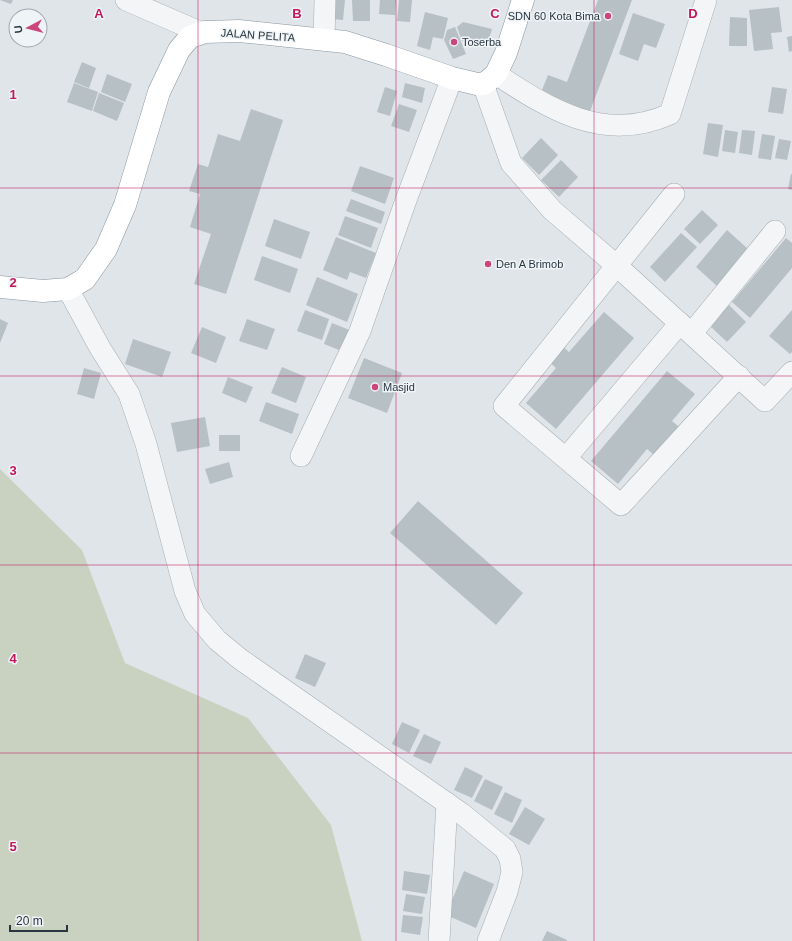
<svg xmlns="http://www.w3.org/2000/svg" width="792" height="941" font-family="Arial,sans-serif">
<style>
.green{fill:#c9d2c1}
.building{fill:#b7c0c5}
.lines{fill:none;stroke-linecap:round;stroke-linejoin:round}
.minor-casing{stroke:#a5adb3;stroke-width:22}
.highway-casing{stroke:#88969f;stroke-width:23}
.minor{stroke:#f3f5f7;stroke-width:21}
.highway{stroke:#fff;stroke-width:22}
.grid{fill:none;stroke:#c2185b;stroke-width:1;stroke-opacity:0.55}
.poi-dot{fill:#cb4779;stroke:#eff4f6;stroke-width:1.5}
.labels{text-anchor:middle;stroke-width:3;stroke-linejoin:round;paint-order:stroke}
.poi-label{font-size:11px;fill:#293640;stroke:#eff4f6;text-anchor:start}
.street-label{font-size:11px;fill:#293640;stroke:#eff4f6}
.grid-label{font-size:13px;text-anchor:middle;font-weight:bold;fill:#c2185b;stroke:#eff4f6;stroke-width:3;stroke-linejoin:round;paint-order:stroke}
</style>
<rect width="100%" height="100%" fill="#e0e5e9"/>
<path class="green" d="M 0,469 L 82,550 L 125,663 L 248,718 L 331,825 L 362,941 L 0,941 Z"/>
<g class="building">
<path d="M 0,0 L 13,0 L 11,4 Z"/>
<path d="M 324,0 L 345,0 L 343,20 L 323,18 Z"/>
<path d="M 352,0 L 370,0 L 370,21 L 353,21 Z"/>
<path d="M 380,0 L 396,0 L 395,15 L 379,14 Z"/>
<path d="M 399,0 L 412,0 L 410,22 L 397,21 Z"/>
<path d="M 598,0 L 632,0 L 589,114 L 540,95 L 548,75 L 567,82 Z"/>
<path d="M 779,7 L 782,32 L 771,33 L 773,49 L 754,51 L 749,10 Z"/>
<path d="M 425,12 L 448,18 L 443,39 L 433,37 L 430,50 L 417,46 Z"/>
<path d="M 633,13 L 665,24 L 656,48 L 644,44 L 638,61 L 619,54 Z"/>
<path d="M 730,17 L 747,18 L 747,46 L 729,46 Z"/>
<path d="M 463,22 L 492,29 L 486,48 L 462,41 L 457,27 Z"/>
<path d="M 455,27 L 466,54 L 453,59 L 444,40 L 447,30 Z"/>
<path d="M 792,36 L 792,51 L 789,52 L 787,37 Z"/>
<path d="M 82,62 L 96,68 L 89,88 L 74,82 Z"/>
<path d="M 107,74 L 132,84 L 125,102 L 101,92 Z"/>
<path d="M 74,83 L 98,92 L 92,111 L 67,102 Z"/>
<path d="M 405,83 L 425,88 L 422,103 L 402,97 Z"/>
<path d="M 385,87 L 397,91 L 390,116 L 377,112 Z"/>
<path d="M 772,87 L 787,89 L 783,114 L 768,112 Z"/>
<path d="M 99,93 L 124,103 L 117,121 L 93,111 Z"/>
<path d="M 399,104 L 417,110 L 409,132 L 391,126 Z"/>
<path d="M 251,109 L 283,120 L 226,294 L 194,284 L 211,234 L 190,227 L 200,194 L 189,191 L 198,164 L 208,167 L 218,134 L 240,141 Z"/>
<path d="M 708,123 L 723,125 L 718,157 L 703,154 Z"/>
<path d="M 725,130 L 738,132 L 735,153 L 722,151 Z"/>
<path d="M 742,130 L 755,131 L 752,155 L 739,153 Z"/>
<path d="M 762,134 L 775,136 L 771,160 L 758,158 Z"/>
<path d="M 541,138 L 558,155 L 539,175 L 522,158 Z"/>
<path d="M 779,139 L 791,141 L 787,160 L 775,158 Z"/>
<path d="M 561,160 L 578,177 L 559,197 L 541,180 Z"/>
<path d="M 360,166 L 394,178 L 385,204 L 351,191 Z"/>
<path d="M 791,174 L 792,174 L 792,190 L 788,189 Z"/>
<path d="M 351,199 L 385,212 L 381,224 L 346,211 Z"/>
<path d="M 702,210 L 718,225 L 700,244 L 684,229 Z"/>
<path d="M 345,216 L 378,228 L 371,248 L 338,235 Z"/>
<path d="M 274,219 L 310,232 L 301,259 L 265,246 Z"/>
<path d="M 727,230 L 748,249 L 717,286 L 696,267 Z"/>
<path d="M 681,233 L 697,247 L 665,282 L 650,267 Z"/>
<path d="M 336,237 L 376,253 L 366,278 L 350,272 L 347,280 L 323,270 Z"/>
<path d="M 786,238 L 792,243 L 792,268 L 750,318 L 732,302 Z"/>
<path d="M 262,256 L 298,269 L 290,293 L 254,280 Z"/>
<path d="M 317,277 L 358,294 L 347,322 L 306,305 Z"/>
<path d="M 729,305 L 746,322 L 727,342 L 709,325 Z"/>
<path d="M 305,310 L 329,319 L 322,340 L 297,331 Z"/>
<path d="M 792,310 L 792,352 L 790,354 L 769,336 Z"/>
<path d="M 604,312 L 634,338 L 556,429 L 526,403 L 556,368 L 546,359 L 559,343 L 569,352 Z"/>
<path d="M 0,319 L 8,323 L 0,343 Z"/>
<path d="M 247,319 L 275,329 L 267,350 L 239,341 Z"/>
<path d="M 332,323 L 352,331 L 344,352 L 324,344 Z"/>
<path d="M 202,327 L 226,337 L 216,363 L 191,353 Z"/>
<path d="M 133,339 L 171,352 L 162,377 L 125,364 Z"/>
<path d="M 364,358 L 402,373 L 387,413 L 348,398 Z"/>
<path d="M 282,367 L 306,377 L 296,403 L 271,393 Z"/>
<path d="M 84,368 L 101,373 L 94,399 L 77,394 Z"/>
<path d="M 667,371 L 695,394 L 672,421 L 684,431 L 660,460 L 647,449 L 618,484 L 591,461 Z"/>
<path d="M 228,377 L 253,387 L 246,403 L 222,393 Z"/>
<path d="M 266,402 L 299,414 L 292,434 L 259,421 Z"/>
<path d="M 205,417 L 210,446 L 177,452 L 171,423 Z"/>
<rect x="219" y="435" width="21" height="16"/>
<path d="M 229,462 L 233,477 L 210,484 L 205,469 Z"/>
<path d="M 418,501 L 523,593 L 496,625 L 390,533 Z"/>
<path d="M 305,654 L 326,663 L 315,687 L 295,678 Z"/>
<path d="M 402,722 L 420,730 L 409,753 L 392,744 Z"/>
<path d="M 424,734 L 441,742 L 431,764 L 413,756 Z"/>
<path d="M 465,767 L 483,776 L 472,798 L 454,790 Z"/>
<path d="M 485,779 L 503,787 L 492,810 L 474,801 Z"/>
<path d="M 505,792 L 522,800 L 512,823 L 494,814 Z"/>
<path d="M 525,807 L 545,819 L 529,845 L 509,834 Z"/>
<path d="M 404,871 L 430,875 L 427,894 L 402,890 Z"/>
<path d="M 464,871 L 494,884 L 476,928 L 446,915 Z"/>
<path d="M 406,894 L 425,897 L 422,914 L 403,911 Z"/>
<path d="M 403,915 L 423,917 L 420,935 L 401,932 Z"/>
<path d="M 547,931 L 567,940 L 567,941 L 542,941 Z"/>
</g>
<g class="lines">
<defs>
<g id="minor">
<path d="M 126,0 L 202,33"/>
<path d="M 324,40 L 325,0"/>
<path d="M 496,74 C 549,109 604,144 670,114 L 706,0"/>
<path d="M 483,84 L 511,163 L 552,210 L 617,266 L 765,401 L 792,372"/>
<path d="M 674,194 L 504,406 L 621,505 L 739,376"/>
<path d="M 68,289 L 100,348 L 129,394 L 146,444 L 185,591 L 195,614 L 217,640 L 240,659 L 461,813 L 505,849 L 510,859 L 512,872 L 507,892 L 488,941"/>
<path d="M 692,333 L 775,231"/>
<path d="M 301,456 L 360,331 L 406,200 L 452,78"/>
<path d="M 566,458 L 680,323"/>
<path d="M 439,941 L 447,803"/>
</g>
<path id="highway" d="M 0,287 L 43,291 L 68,289 L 85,279 L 106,249 L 125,205 L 159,92 L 179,50 L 190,37 L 205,32 L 239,31 L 345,42 L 386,55 L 452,78 L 477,84 L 483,84 L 488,81 L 496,74 L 506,53 L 523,0"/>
</defs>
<use href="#minor" class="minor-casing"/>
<use href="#highway" class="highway-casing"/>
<use href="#minor" class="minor"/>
<use href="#highway" class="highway"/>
</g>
<path class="grid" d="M 198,0 L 198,941M 396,0 L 396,941M 594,0 L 594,941M 0,188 L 792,188M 0,376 L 792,376M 0,565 L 792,565M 0,753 L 792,753"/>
<g class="poi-dot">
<circle cx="608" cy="16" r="4"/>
<circle cx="454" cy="42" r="4"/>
<circle cx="488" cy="264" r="4"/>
<circle cx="375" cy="387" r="4"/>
</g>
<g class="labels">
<g class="poi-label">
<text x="600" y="20" text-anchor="end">SDN 60 Kota Bima</text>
<text x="462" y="46">Toserba</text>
<text x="496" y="268">Den A Brimob</text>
<text x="383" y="391">Masjid</text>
</g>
<g class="street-label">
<text transform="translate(258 35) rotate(4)" y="4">JALAN PELITA</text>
</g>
</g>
<g class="grid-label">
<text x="99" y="18">A</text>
<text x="297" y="18">B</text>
<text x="495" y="18">C</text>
<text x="693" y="18">D</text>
<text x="13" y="99">1</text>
<text x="13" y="287">2</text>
<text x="13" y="475">3</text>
<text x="13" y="663">4</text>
<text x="13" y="851">5</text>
</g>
<g transform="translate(28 28) rotate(263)"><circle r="19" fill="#eff4f6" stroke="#a0a8ad"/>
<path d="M0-3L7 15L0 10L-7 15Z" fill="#cb4779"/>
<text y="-6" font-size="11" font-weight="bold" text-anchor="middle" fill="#293640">U</text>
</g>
<path d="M10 925v6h57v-6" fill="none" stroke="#293640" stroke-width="2"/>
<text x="16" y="925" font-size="12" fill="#293640" stroke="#eff4f6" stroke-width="3" paint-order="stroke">20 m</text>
</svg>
